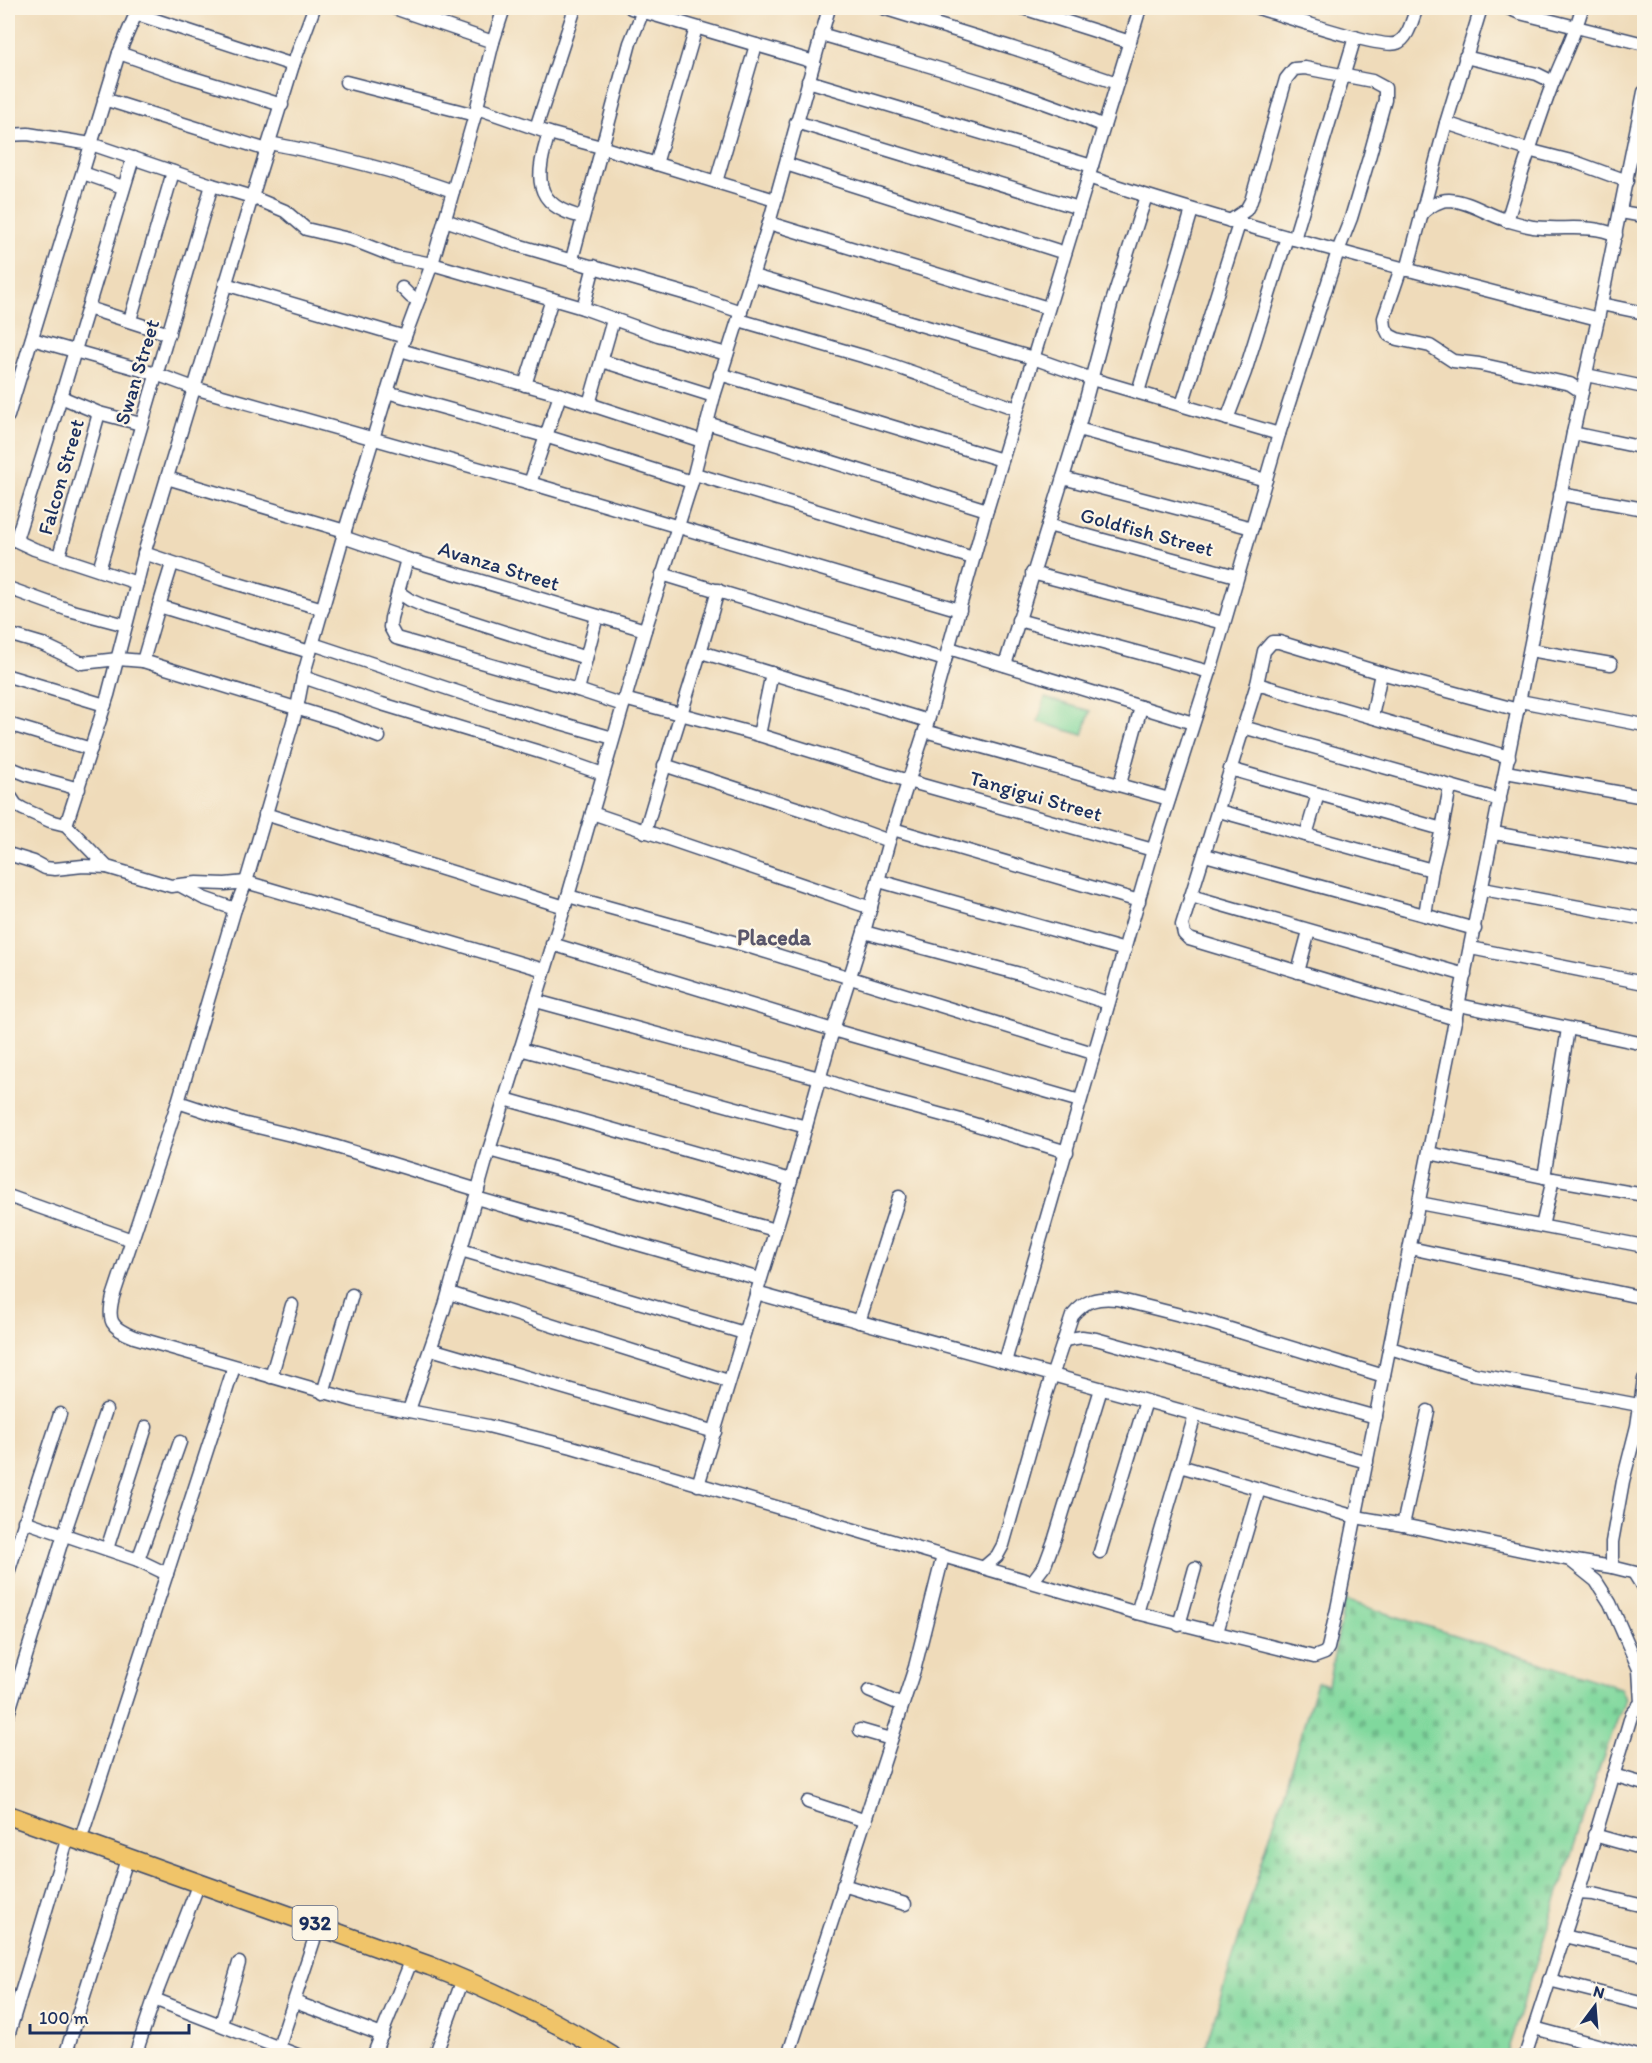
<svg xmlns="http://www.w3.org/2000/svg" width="1652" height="2063" font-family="Itim,sans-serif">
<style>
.cemetery{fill:url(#cemetery-stones);stroke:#4e847e;stroke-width:1.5}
.park{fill:#80d89d;stroke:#4e847e;stroke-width:1.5}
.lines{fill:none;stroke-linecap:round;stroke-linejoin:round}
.minor-casing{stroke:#3b496c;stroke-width:15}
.primary-casing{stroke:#3b496c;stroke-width:21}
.minor{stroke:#fff;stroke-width:12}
.primary{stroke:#f0c469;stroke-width:18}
.labels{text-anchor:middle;stroke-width:4.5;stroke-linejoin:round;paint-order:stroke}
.shield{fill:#fcf5e5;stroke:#5e6a86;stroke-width:1.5}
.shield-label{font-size:20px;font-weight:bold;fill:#1b2f5e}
.street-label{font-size:21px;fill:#1b2f5e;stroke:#fcf5e5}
.neighbourhood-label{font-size:22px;font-weight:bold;fill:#59566b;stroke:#fcf5e5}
</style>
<defs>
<pattern id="cemetery-stones" width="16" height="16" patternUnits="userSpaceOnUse" patternTransform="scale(1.5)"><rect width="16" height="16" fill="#80d89d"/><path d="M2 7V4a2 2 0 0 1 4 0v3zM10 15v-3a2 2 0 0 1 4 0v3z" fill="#6eba8a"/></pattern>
</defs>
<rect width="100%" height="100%" fill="#fcf5e5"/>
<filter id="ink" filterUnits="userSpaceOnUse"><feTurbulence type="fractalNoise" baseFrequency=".0167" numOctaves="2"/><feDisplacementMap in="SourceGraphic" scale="12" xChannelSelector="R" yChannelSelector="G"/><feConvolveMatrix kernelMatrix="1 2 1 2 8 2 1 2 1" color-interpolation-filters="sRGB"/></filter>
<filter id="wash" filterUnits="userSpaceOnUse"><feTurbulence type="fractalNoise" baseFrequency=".008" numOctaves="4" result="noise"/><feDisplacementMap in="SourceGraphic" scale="24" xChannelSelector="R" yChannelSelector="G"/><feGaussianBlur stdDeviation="1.35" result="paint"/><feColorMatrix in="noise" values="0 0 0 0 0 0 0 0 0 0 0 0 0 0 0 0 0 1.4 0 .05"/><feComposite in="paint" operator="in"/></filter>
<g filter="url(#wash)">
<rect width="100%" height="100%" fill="#efdbba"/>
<path class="cemetery" d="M 1345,1600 L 1620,1688 L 1625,1699 L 1600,1766 L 1506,2055 L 1203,2055 L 1317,1682 L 1328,1685 Z"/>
<path class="park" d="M 1045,698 L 1090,711 L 1083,735 L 1038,722 Z"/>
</g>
<g filter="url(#ink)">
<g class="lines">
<defs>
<g id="minor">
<path d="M 394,8 L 493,42"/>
<path d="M 504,8 L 493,42 L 475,115 L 432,264 L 400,350 L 343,537 L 303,677 L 297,708 L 246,882 L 235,909 L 178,1102 L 113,1297 C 107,1321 111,1328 134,1337 L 356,1401 L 488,1426 L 572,1447 L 1137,1613 L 1314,1657 L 1325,1653 L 1328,1648 L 1337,1609 L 1573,433 L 1598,319 L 1644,92"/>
<path d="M 631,8 L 814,62"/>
<path d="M 883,8 L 1013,48 L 1117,83"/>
<path d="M 1023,8 L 1130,42"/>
<path d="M 1258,8 C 1279,14 1383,50 1397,43 C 1409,38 1412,19 1417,8"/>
<path d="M 1508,8 L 1520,13 L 1644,44"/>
<path d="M 821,34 C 916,63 1013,87 1104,126"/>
<path d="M 119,53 L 183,75 L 282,105"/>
<path d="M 1465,57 L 1537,74 L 1553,82"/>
<path d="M 808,81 L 1092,166"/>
<path d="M 346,82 L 475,115"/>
<path d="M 104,99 L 267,150"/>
<path d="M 477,108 L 549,133 L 601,147 L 775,200"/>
<path d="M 796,122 L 1079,208"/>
<path d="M 1446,123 L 1528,150 L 1575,162 L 1627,181"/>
<path d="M 536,128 L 575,8"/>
<path d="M 549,133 C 536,175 531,205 582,217"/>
<path d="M 8,135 L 28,134 L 91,144 L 212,185 L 252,197 L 285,211 L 306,229 L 353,240 L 396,257 L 432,264 L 477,277 L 583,308 L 658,335 L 727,354"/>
<path d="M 269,143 C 332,155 393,170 453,191"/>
<path d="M 656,164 L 696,28"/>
<path d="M 786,164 L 1065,253"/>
<path d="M 83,173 L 123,187"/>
<path d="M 1088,177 C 1256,232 1427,275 1598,319"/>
<path d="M 716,182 L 756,45"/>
<path d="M 1146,196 L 1111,305 L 1078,429 L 1266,480"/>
<path d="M 1621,212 L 1644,216"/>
<path d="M 1421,214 C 1429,207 1438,200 1449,200 C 1469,201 1488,215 1506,220 C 1515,223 1524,225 1533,227 C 1561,231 1589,223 1616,235"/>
<path d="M 445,220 L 517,245 L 694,296 L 741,312"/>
<path d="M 1507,221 C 1521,175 1535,130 1552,85 C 1562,59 1575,35 1582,8"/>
<path d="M 769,223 L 1048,308"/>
<path d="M 1294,239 L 1355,37"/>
<path d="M 572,259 L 630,43 L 643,11"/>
<path d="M 1401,268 L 1384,318 L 1385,327 L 1389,335 L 1397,339 L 1430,346 L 1453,361 L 1479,364 L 1570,384 L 1582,392"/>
<path d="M 1407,270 L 1446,123 L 1481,8"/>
<path d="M 753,276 L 1033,358 L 1092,379 L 1279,434"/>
<path d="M 225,284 L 405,337"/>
<path d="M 402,288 L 411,297 L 419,299"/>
<path d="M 1601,304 L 1644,313"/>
<path d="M 88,308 L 169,334"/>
<path d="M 583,308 L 594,266"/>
<path d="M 130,320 L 173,172"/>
<path d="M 739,320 L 883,362 L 1017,409"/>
<path d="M 32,339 L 156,374 L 194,388 L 530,483 L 960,610"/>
<path d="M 400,350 L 555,393 L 702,441"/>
<path d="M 602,361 L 714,396"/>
<path d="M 720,374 L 1002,460"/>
<path d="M 1586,375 L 1644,387"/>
<path d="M 525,385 L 552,299"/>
<path d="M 387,392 L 545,436 L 692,482"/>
<path d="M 1138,392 L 1192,210"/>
<path d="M 61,397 L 99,413 L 141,424"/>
<path d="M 589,404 L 613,320"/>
<path d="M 1182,405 L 1239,224"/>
<path d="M 8,416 L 119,53 L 134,18 L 140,15 L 293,65"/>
<path d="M 1227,419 L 1245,372 L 1287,237"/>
<path d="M 707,423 L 987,510"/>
<path d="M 1573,433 L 1644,448"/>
<path d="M 695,474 L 973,558"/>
<path d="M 167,478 L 345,531"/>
<path d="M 1063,478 L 1252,528"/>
<path d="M 530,483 L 560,395"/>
<path d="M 1560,494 L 1644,509"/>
<path d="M 1048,525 L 1236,576"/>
<path d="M 8,537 L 34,549 L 137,583 L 146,547 L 252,197 L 293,65 L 314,8"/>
<path d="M 343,537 L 407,559 L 645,630"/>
<path d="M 16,540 L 61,397 L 133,158"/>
<path d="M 144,553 L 221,579 L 323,609"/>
<path d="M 59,556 L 99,413"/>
<path d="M 407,559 L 391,618 L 390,627 L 396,638 L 578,690 L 623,705"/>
<path d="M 172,564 L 159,606 L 310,652"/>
<path d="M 99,570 L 212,185"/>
<path d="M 1032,573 L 1223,623"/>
<path d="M 662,574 L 945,660"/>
<path d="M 8,588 L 69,610 L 126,625"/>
<path d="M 398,592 L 410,600 L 426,607 L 586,658"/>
<path d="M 1018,620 L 1210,672"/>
<path d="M 8,634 L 42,644 L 82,663 L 118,659 L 143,661 L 338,721 L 379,737"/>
<path d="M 313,644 L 494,704 L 613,738"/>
<path d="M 949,648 L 1193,723"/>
<path d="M 1530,650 L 1611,664"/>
<path d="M 701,652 L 928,721"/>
<path d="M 143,661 L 159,606"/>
<path d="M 1005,665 L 1078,429"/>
<path d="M 8,676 L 105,705"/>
<path d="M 303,677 L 382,704 L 543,753 L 603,774"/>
<path d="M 1257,684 L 1264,651 L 1272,642 L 1279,642 L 1381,673 L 1518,710"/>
<path d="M 578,690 L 597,616"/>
<path d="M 624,699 L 759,735 L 908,781 L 1153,850"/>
<path d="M 1520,701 L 1644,725"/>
<path d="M 1372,717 L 1381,673"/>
<path d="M 8,724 L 91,749"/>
<path d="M 1243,727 L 1500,800"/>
<path d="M 925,731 L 1169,799"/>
<path d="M 759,735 L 772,673"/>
<path d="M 664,765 L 815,814 L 889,841"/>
<path d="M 8,767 L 28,775 L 79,789"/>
<path d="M 1230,769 L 1442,829 L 1450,787"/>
<path d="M 1506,772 L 1644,797"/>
<path d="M 1120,784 L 1141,707"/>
<path d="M 8,793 L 16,805 L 23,809 L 50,821 L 66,825 L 107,867 L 171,886 L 197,883 L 225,884 L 246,882 L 544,970"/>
<path d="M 1219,811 L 1432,870 L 1442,829"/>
<path d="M 592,813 L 871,908"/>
<path d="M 265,814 L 565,907"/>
<path d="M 66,825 L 108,695 L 137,583"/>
<path d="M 893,829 L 1139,901"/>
<path d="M 645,832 C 668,751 696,672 718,590"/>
<path d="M 1494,833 L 1644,860"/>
<path d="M 1306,835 L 1318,794"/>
<path d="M 8,854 L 34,862 L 45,868 L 55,869 L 83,866 L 107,867"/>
<path d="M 1205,855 L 1475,929"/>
<path d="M 879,881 L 1125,950"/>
<path d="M 181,886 L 203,898 L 235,909"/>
<path d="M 1483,889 L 1644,919"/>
<path d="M 568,896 L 744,945 L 1093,1053"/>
<path d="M 1191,896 L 1465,975"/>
<path d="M 1425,915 L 1432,870"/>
<path d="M 864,932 L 1020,974 L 1108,1003"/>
<path d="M 552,944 L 833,1030 L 1080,1101"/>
<path d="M 1471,948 L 1644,983"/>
<path d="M 1298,972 L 1309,931"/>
<path d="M 536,1001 L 819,1078 L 862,1093 L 957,1119 L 1067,1152"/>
<path d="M 1459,1005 L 1644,1044"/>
<path d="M 1456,1019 L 1189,939 L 1184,934 L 1182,925 L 1257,684 L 1509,757"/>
<path d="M 520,1049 L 806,1127"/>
<path d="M 505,1099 L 791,1180"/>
<path d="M 178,1102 L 242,1123 L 324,1143 L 478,1190"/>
<path d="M 489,1150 L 775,1230"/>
<path d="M 1429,1153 L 1553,1179 L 1644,1195"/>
<path d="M 1544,1177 L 1568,1029"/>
<path d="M 8,1196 L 132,1240"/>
<path d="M 476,1198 L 760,1279"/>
<path d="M 1419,1203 L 1644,1246"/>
<path d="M 1542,1226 L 1553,1179"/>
<path d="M 1410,1248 L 1644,1298"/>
<path d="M 461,1250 L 744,1333"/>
<path d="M 449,1293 L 728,1381"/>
<path d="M 756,1293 L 1367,1462"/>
<path d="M 859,1322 L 899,1197"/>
<path d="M 1064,1340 L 1082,1337 L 1096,1339 L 1376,1417"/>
<path d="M 1390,1348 L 1474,1374 L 1644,1406"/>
<path d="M 431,1349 L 715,1432"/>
<path d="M 1005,1362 L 1153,850 L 1210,672 L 1279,434 L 1338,251 L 1351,218 L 1369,158 L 1385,100 L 1385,88 L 1372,81 L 1305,68 L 1294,69 L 1286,79 L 1251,201 L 1246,210 L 1230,221"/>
<path d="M 271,1377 L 292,1305"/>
<path d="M 323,1393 L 352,1295"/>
<path d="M 409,1410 L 444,1309 L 489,1150 L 568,896 L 645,630 L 692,482 L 714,396 L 769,223 L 829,8"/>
<path d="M 1180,1466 L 1356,1517 L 1403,1525 L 1570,1560 L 1612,1567 L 1644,1575"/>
<path d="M 698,1485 L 791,1180 L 833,1030 L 864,932 L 889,841 L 928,721 L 987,510 L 1140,8"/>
<path d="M 24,1521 L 138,1560 L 167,1574"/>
<path d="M 1403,1525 L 1428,1411"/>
<path d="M 107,1549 L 146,1427"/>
<path d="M 1100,1552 L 1146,1401"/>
<path d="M 138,1560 L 180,1442"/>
<path d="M 1571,1561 L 1596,1581 L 1610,1603 L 1639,1669 L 1641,1703"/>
<path d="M 1612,1567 L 1612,1542 L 1623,1481 L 1637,1426 L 1644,1379"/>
<path d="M 983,1568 L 997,1556 L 1003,1545 L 1046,1394 L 1072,1316 C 1085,1300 1097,1297 1117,1299 L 1204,1321 L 1384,1376"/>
<path d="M 8,1573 L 60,1414"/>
<path d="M 1634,1573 L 1644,1589"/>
<path d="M 1032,1582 L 1045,1565 L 1055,1538 L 1101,1389"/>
<path d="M 1137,1613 L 1195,1415"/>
<path d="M 1179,1625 L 1195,1568"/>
<path d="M 1217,1632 L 1259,1489"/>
<path d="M 869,1691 L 902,1705"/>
<path d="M 8,1714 L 64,1534 L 106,1410"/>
<path d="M 860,1730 L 891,1739"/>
<path d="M 1613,1775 L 1644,1784"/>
<path d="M 808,1802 L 866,1821"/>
<path d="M 1594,1835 L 1644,1849"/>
<path d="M 80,1841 L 234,1367"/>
<path d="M 843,1885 L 905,1904"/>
<path d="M 1578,1893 L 1593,1894 L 1644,1906"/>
<path d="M 1564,1936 L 1644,1955"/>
<path d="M 1549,1980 L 1644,2004"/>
<path d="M 154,1999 L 300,2056"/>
<path d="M 295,2002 L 382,2035"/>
<path d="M 221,2024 L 239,1963"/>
<path d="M 1534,2028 L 1638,2056"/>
<path d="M 8,2036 L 68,1837"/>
<path d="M 65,2056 L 127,1859"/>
<path d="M 135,2056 L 154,1999 L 199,1883"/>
<path d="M 276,2056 L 319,1925"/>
<path d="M 373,2056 L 412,1959"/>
<path d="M 435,2056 L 463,1979"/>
<path d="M 788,2056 L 915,1667 L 943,1556"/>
<path d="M 1525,2056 L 1578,1893 L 1632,1713 L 1641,1703 L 1644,1703"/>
</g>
<path id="primary" d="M 8,1815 L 430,1966 C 494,1991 554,2020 612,2056"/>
</defs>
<use href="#minor" class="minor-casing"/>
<use href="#primary" class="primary-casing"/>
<use href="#minor" class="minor"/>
<use href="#primary" class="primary"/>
</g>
</g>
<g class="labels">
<rect class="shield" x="292.5" y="1906" width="45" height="34" rx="4.5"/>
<g class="shield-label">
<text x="315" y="1930">932</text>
</g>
<g class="street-label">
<text transform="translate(137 372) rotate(-73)" y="7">Swan Street</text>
<text transform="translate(61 477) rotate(-74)" y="7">Falcon Street</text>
<text transform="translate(1147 532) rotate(15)" y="7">Goldfish Street</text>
<text transform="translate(499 566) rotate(17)" y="7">Avanza Street</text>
<text transform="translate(1036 796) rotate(16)" y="7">Tangigui Street</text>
</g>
<g class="neighbourhood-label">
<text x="774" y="945">Placeda</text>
</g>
</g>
<rect width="1652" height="2063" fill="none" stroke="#fcf5e5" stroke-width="30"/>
<g transform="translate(1595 2006) rotate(16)" stroke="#fcf5e5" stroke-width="4.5" paint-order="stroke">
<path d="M0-4.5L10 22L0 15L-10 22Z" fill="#1b2f5e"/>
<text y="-9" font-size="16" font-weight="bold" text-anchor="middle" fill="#1b2f5e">N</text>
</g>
<path d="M30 2024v9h159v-9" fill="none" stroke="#1b2f5e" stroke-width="3"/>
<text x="39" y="2024" font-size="18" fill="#1b2f5e" stroke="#fcf5e5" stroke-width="4.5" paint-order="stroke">100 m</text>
</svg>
